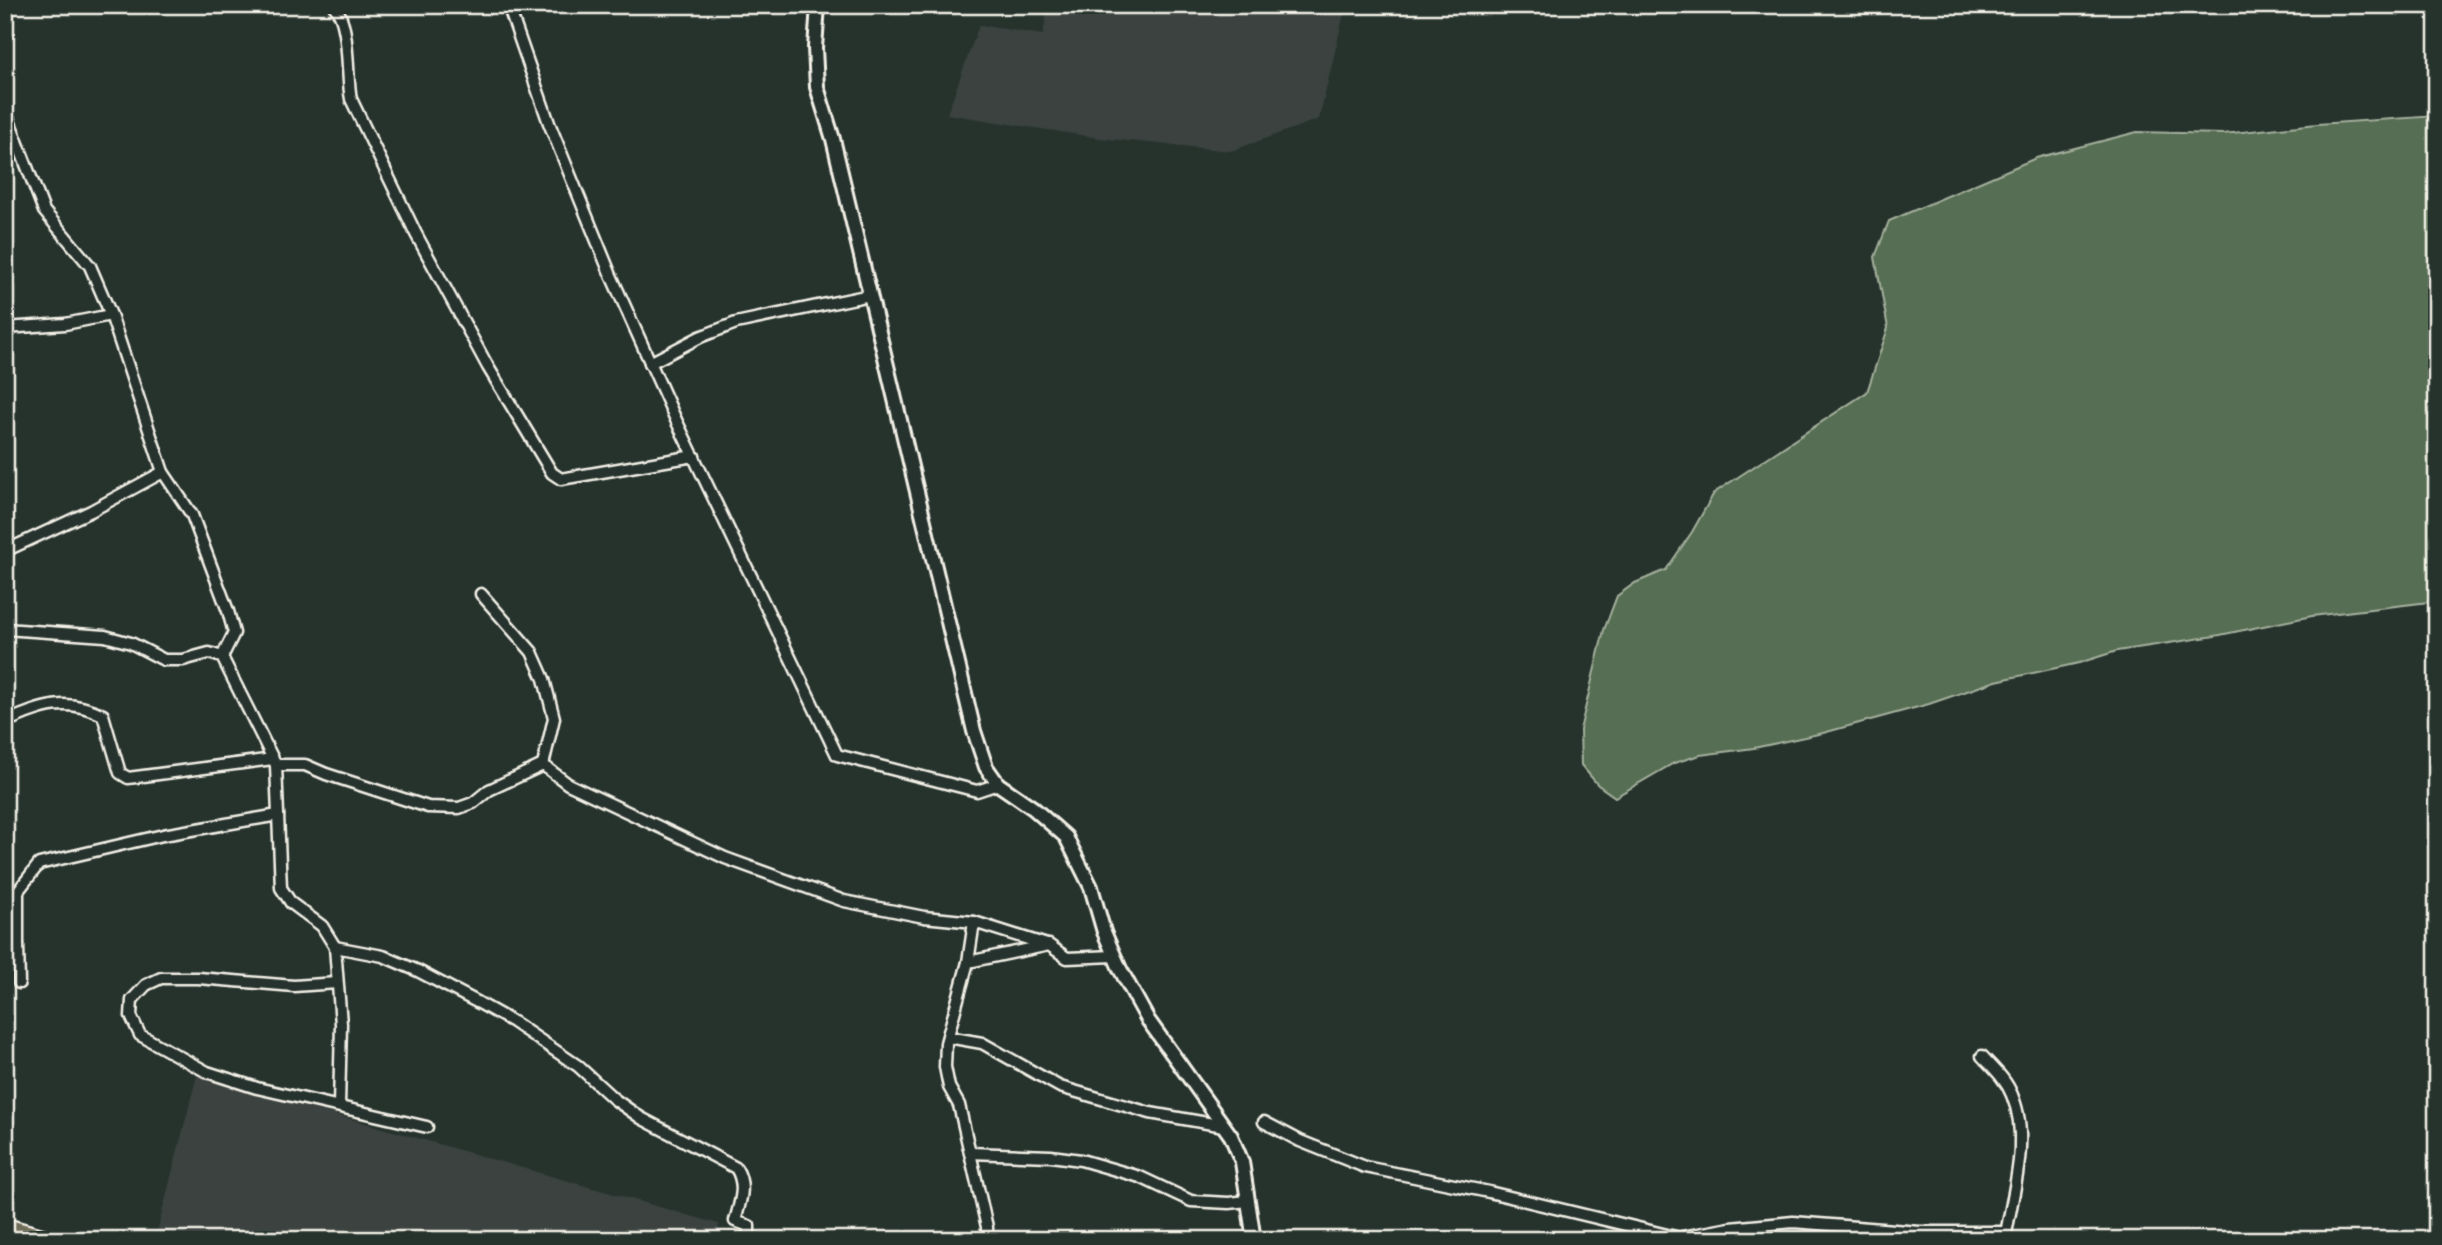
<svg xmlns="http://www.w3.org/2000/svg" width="2442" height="1245" font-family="'Playpen Sans',sans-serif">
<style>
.built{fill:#3b4240}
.green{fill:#566e53;stroke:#a5b09e;stroke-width:2}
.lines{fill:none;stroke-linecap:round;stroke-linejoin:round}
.minor-casing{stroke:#f4f1e8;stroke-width:15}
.tertiary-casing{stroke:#f4f1e8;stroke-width:18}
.trunk-casing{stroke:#f4f1e8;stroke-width:21}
.minor{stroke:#26332d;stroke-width:10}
.tertiary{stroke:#26332d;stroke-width:12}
.trunk{stroke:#716e59;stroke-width:16}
</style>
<rect width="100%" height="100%" fill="#26332d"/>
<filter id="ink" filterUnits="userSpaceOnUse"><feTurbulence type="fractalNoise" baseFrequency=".0143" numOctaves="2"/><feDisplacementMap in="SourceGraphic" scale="14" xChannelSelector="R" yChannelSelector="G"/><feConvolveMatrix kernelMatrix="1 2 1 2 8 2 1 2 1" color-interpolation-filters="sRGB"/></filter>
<g filter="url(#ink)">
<g class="built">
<path d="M 1048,5 L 1346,5 L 1319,119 L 1231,151 L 1099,138 L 947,114 L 979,25 L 1043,35 Z"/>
<path d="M 197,1075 L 719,1224 L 718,1240 L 155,1240 Z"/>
</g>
<path class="green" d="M 2437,116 L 2437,601 L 2312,616 L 2215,636 L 2117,651 L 2079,663 L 1996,681 L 1929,704 L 1823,733 L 1754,748 L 1700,755 L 1674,763 L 1615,797 L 1598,785 L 1581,765 L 1580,730 L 1604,630 L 1617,596 L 1635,583 L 1666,570 L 1692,532 L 1714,493 L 1867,392 L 1888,328 L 1875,257 L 1889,221 L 2036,158 L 2137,132 L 2223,134 L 2317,124 Z"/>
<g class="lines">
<defs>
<g id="minor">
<path d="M 333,5 C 351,21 346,76 351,99 L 416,234 L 488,367 L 552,473 L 561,479 L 694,456"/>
<path d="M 508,5 L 549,123 L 610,273 L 676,420 L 837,755 L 977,791 L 998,784"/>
<path d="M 5,110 L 44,211 L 90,266 L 111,315 L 65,324 L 5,328"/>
<path d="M 111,315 L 163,472 L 192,515 L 228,611 L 234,633 L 222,657"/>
<path d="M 650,363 L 700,337 L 736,323 L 870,295"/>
<path d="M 5,551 L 91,511 L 163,472"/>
<path d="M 481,594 L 532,652 L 544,679 L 554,718 L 543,765"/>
<path d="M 5,629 L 105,636 L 131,643 L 164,660 L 183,660 L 209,653 L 222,657 L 276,765 L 281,888 L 291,903 L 322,926 L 335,947 L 341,1024 L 339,1106"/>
<path d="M 5,722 C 41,707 66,696 103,715 L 120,773 L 128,778 L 273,759"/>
<path d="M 276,765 L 305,765 L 326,774 L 428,807 L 459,808 L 473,803 L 489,790 L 543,765 L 568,784 L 725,858 L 844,901 L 924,917 L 974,922 L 968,962"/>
<path d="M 974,922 L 1047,945"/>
<path d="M 5,943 L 18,944 L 18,891 L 39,864 L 163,835 L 278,815"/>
<path d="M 18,944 L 19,983"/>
<path d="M 335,947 L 383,956 L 418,971 L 479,1003 L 513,1022 L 578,1066 L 614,1099 L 641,1118 L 736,1168 C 747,1186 740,1202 735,1221 L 749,1226 L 749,1240"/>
<path d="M 337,983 L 294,986 L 198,978 L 161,978 L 146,985 L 132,1000 L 131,1016 L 140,1035 L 207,1072 L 257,1088 L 427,1127"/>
<path d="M 948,1037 L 982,1043 L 1060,1087 L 1150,1113 L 1224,1126"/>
<path d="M 1982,1056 C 1993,1068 2006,1079 2012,1095 C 2031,1140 2012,1194 2005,1240"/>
<path d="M 1264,1122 L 1300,1141 L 1365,1167 L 1489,1192 L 1688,1240"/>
<path d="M 970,1153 L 1051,1156 L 1081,1160 L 1140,1177 L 1191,1201 L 1229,1203 L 1248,1201"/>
<path d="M 1682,1237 L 1730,1228 L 1793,1222 L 1920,1232 L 2006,1232"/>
<path d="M 987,1240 L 987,1227 L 959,1105 L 949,1087 L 945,1067 L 946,1043 L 968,962 L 1049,945 L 1067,958 L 1115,956"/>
</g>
<path id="tertiary" d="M 818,5 L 815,48 L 817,87 L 833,139 L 974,731 L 986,767 L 998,784 L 1033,808 L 1066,837 L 1091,887 L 1104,932 L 1120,969 L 1148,1020 L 1231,1136 L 1242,1162 L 1254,1240"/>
<path id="trunk" d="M 5,1227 L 52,1240"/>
</defs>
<use href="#minor" class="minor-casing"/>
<use href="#tertiary" class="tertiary-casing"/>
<use href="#trunk" class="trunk-casing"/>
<use href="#minor" class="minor"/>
<use href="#tertiary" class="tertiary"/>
<use href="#trunk" class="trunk"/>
</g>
</g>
<rect width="2442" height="1245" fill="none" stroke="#26332d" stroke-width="28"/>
<rect x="14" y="14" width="2414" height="1217" fill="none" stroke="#f4f1e8" stroke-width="2.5" filter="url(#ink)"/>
</svg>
